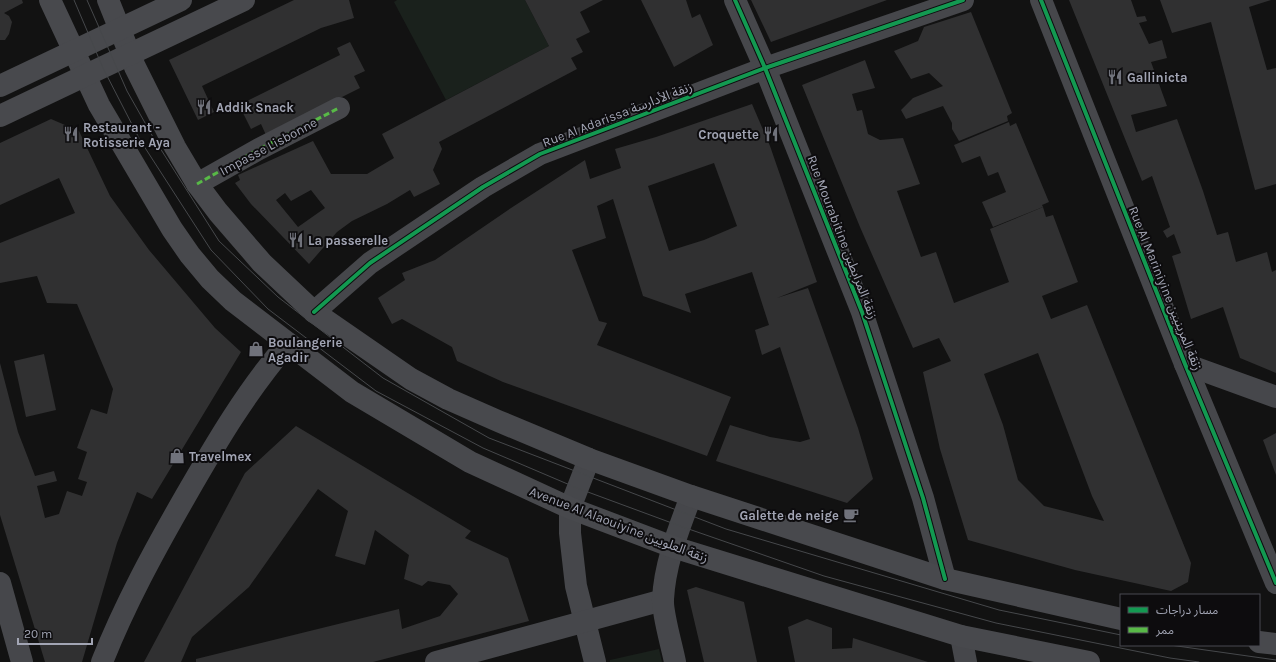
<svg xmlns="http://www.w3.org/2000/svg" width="1276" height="662" font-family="Karla,'Noto Sans Arabic',sans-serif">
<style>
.green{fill:#1a211c}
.building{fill:#303031;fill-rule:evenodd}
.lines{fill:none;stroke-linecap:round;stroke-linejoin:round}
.minor{stroke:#46474b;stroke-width:22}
.major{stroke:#48494d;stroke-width:22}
.tram{stroke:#46484b;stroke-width:1}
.quiet{stroke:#58b947;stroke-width:3;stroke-dasharray:6 3;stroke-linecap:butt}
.cycleway-casing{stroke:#0d0c0e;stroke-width:6}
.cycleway{stroke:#139951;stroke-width:4}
.labels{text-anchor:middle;stroke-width:4;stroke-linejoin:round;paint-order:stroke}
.poi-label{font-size:13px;font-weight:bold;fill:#a2a5b4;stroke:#0d0c0e;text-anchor:start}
.street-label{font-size:13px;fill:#a2a5b4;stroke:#0d0c0e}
</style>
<rect width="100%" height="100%" fill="#121212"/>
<g class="green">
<path d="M 397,0 L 525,0 L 549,46 L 446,100 L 394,2 Z"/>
<path d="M 659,649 L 662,662 L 610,662 L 610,660 Z"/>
</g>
<g class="building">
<path d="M 0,0 L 22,0 L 23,3 L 4,13 L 9,16 L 12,22 L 9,34 L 5,40 L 0,40 Z"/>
<path d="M 294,0 L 349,0 L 354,18 L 321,28 L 202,86 L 214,112 L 198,120 L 169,60 Z"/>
<path d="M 525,0 L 603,0 L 580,12 L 590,32 L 576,39 L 583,52 L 571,58 L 577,69 L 439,142 L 442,149 L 433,170 L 440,184 L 414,197 L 410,190 L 387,204 L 352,221 L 337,232 L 309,264 L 251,204 L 235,183 L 240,180 L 238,175 L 313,141 L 331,174 L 367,174 L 394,158 L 382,134 L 549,46 ZM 311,190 L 325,208 L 298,227 L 276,200 L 285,193 L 291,201 Z"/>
<path d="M 641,0 L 686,0 L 692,18 L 700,14 L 713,45 L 674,67 Z"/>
<path d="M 751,0 L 887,0 L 771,42 Z"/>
<path d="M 1069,0 L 1131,0 L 1137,17 L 1145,16 L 1147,21 L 1139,23 L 1149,44 L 1162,40 L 1167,58 L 1151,62 L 1167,106 L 1131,115 L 1136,132 L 1177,119 L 1203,191 L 1217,235 L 1228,232 L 1236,262 L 1267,252 L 1272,272 L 1276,270 L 1276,373 L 1240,358 L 1223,307 L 1191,319 L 1172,256 L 1181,253 L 1174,234 L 1167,238 L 1163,231 L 1170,227 L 1152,176 L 1142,181 Z"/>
<path d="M 1160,0 L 1271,0 L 1249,7 L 1267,70 L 1276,68 L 1276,184 L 1255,190 L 1211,22 L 1172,33 Z"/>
<path d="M 971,12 L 1012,113 L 1007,116 L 1008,121 L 959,141 L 952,129 L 952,123 L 943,106 L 906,119 L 901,110 L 913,98 L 943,86 L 929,73 L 911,79 L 894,51 L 918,41 L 924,27 Z"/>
<path d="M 350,42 L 365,71 L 354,76 L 360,88 L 266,135 L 261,124 L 251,129 L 239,105 L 340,55 L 337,48 Z"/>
<path d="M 865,60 L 875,88 L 852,94 L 857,111 L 862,110 L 868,134 L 880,140 L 903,138 L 920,184 L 897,191 L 921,257 L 936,252 L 954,303 L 1009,282 L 990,229 L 1043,207 L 1046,217 L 1053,215 L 1078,282 L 1042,296 L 1051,319 L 1087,305 L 1191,563 L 1188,582 L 1171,591 L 1075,570 L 968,540 L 940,449 L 923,372 L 951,361 L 939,338 L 913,348 L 860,227 L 802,85 ZM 1038,353 L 1092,496 L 1104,521 L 1044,506 L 1018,480 L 1003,425 L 984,374 Z"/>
<path d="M 752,104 L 770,146 L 817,282 L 777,298 L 808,288 L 858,428 L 873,479 L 847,503 L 716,461 L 730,425 L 770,437 L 800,442 L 810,439 L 780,347 L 762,355 L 755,330 L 769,325 L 752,272 L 685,294 L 691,313 L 643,296 L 613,199 L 597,206 L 606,238 L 572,250 L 599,321 L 607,323 L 597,345 L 731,397 L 707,456 L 503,382 L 457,361 L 452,347 L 402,319 L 392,324 L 378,298 L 405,280 L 402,273 L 435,260 L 511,208 L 585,160 L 590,179 L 621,168 L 615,149 L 656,137 ZM 714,163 L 737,226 L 704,240 L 669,251 L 648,186 Z"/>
<path d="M 51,119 L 79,131 L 110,196 L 149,250 L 215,328 L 241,352 L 152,499 L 137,492 L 117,543 L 82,662 L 45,662 L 0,515 L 0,363 L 18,432 L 35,476 L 54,471 L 57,481 L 37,486 L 45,518 L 59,514 L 67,491 L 82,496 L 87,482 L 78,479 L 87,452 L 77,448 L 91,409 L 107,414 L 113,389 L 77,304 L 47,303 L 37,276 L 0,283 L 0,243 L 75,213 L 59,178 L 0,205 L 0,143 Z"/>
<path d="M 1009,122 L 1010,126 L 1016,123 L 1049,202 L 1042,205 L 1043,207 L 993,227 L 982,202 L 1006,192 L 998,172 L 988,176 L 980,156 L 962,163 L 954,145 Z"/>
<path d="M 44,354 L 56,410 L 26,417 L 14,361 Z"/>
<path d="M 296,426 L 471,531 L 465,538 L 508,558 L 529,621 L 373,662 L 196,662 L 196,659 L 399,609 L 402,629 L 440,616 L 458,594 L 450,585 L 428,581 L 422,586 L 404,579 L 409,555 L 375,530 L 365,565 L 335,556 L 348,511 L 318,489 L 249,587 L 192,637 L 181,662 L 144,662 L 245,473 Z"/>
<path d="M 1276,433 L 1276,475 L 1263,440 Z"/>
<path d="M 696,587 L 744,602 L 757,662 L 704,662 L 687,590 Z"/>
<path d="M 807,619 L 832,628 L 832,649 L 852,648 L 853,638 L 928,662 L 795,662 L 788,627 Z"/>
</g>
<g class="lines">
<g class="minor">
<path d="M 735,0 L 765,68 L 862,312 L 923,498 L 945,579"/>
<path d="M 1041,0 L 1185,364 L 1276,583"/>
<path d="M 197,184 L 259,149 L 339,108"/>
<path d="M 314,312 L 370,263 L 483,187 L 540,154 L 765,68 L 963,0"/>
<path d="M 1185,364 L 1276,397"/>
<path d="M 589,459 L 570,508 L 570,533 L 576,586 L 595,662"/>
<path d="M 0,583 L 22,662"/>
<path d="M 961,636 L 966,662"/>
<path d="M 102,662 C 125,604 154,551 185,497 C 216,443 247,390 288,343"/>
<path d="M 436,662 L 663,600"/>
<path d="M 675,662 C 672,646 662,613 663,599 C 665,562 679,529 691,496"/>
</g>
<g class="major">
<path d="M 50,0 L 99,105 L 172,229 L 190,255 L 210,279 L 233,301 L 352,392 L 470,462 L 570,508 L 673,547 L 961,636 L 1089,662"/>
<path d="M 108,0 L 135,67 L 175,147 L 197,184 L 218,212 L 262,263 L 314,312 L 411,379 L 448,399 L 498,421 L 589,459 L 691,496 L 945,579 L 1121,619"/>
<path d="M 0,86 L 181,0"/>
<path d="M 0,116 L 244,0"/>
<path d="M 1259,642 L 1276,644"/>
</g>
<g class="tram">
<path d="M 74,0 L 103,68 L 140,140 L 211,250 L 268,309 L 376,391 L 483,448 L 577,488 L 680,526 L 824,576 L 996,623 L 1170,658 L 1199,662"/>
<path d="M 87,0 L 127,91 L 153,137 L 219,241 L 278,297 L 383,378 L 489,438 L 726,529 L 999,610 L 1121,635"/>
<path d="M 1170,645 L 1276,660"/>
</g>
<path class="quiet" d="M 197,184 L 259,149 L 339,108"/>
<defs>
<g id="cycleway">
<path d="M 735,0 L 765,68 L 862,312 L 923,498 L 945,579"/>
<path d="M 1041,0 L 1185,364 L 1276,583"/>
<path d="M 314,312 L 370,263 L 483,187 L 540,154 L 765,68 L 963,0"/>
</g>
</defs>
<use href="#cycleway" class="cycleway-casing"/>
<use href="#cycleway" class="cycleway"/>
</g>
<defs>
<symbol id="restaurant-bare" viewBox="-9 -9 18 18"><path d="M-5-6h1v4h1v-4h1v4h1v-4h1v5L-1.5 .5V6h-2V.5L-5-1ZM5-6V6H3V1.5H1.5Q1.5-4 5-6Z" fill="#70727b" stroke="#0d0c0e" stroke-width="2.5" paint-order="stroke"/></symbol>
<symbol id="shop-bare" viewBox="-9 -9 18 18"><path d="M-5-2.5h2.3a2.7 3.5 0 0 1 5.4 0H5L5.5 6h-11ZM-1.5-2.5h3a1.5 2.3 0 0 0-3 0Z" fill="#70727b" stroke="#0d0c0e" stroke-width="2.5" paint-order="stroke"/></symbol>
<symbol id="cafe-bare" viewBox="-9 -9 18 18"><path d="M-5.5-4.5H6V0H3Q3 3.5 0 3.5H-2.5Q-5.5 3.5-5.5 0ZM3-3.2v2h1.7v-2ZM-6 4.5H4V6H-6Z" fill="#70727b" stroke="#0d0c0e" stroke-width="2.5" paint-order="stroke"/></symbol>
</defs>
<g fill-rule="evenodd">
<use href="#restaurant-bare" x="1104" y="66" width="22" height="22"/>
<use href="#restaurant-bare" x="193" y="96" width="22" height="22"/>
<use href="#restaurant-bare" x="60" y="123" width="22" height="22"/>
<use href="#restaurant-bare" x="760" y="123" width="22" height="22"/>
<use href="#restaurant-bare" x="285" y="229" width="22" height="22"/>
<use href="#shop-bare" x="245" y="338" width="22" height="22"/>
<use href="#shop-bare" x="166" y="445" width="22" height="22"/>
<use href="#cafe-bare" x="840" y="504" width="22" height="22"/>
</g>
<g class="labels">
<g class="poi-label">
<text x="1127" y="82">Gallinicta</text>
<text x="216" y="112">Addik Snack</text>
<text x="83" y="132">Restaurant -<tspan x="83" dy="15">Rotisserie Aya</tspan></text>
<text x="759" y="139" text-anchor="end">Croquette</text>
<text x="308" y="245">La passerelle</text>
<text x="268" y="347">Boulangerie<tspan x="268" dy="15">Agadir</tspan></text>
<text x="189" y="461">Travelmex</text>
<text x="839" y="520" text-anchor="end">Galette de neige</text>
</g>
<g class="street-label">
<text transform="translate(617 114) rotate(-21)" y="5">Rue Al Adarissa زنقة الأدارسة</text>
<text transform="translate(268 146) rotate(-28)" y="5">Impasse Lisbonne</text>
<text transform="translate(843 237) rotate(69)" y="5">Rue Mourabitine زنقة المرابطين</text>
<text transform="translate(1166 288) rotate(68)" y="5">Rue Al Mariniyine زنقة المرينيين</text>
<text transform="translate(619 524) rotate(21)" y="5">Avenue Al Alaouiyine زنقة العلويين</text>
</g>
</g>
<rect x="1120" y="594" width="140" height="52" fill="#0d0c0e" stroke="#494950"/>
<rect x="1128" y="607" width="20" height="6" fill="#139951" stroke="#494950"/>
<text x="1156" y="614" font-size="12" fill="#a2a5b4">مسار دراجات</text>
<rect x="1128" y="627" width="20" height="6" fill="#58b947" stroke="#494950"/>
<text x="1156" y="634" font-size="12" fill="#a2a5b4">ممر</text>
<path d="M18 638v6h74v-6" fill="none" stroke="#a2a5b4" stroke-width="2"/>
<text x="24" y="638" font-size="12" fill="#a2a5b4" stroke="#0d0c0e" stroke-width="3" paint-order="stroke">20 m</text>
</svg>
